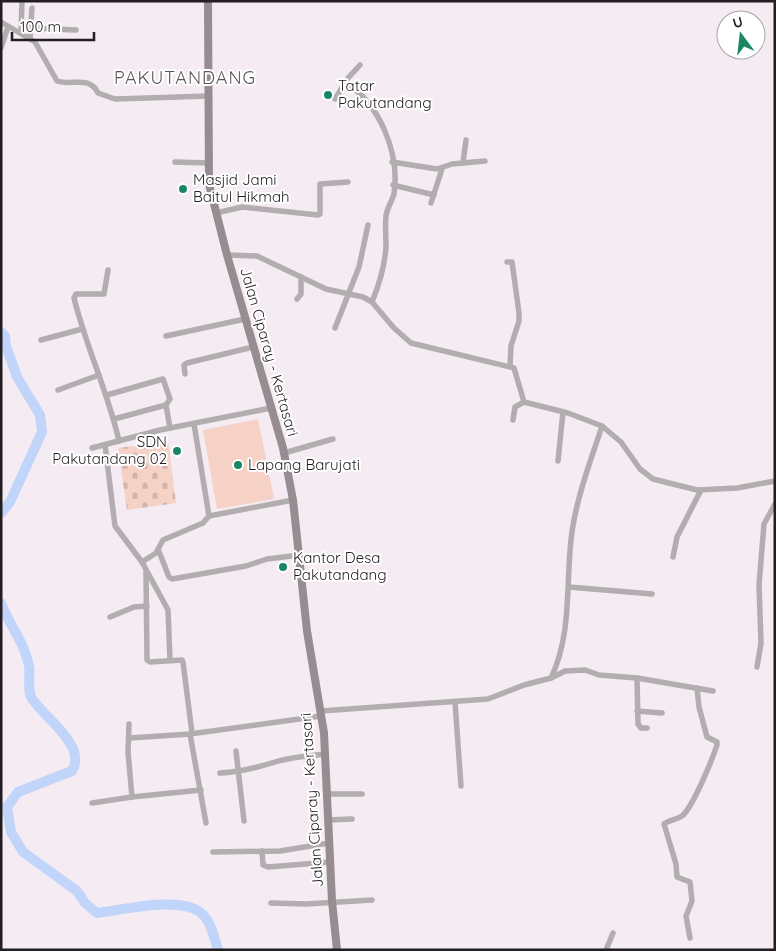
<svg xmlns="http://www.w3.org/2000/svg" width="776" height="951" font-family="Quicksand,sans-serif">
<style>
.grass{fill:#f6d1c6}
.cemetery{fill:url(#cemetery-stones)}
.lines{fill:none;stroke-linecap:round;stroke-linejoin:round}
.river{stroke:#c1d4fa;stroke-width:10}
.street{stroke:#b2adae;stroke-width:5.5}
.secondary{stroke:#958d8f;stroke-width:8}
.poi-dot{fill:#1a8663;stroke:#fff;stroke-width:2}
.labels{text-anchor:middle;stroke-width:4;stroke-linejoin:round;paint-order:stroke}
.poi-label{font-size:15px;fill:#211d20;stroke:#fff;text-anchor:start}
.street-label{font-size:15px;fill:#211d20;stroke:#fff}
.quarter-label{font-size:18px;letter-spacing:1px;fill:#5a5359;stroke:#fff}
</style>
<defs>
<pattern id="cemetery-stones" width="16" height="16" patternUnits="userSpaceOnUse" patternTransform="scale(1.25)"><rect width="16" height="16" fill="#f6d1c6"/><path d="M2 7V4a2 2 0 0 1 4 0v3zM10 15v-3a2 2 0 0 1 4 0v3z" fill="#d3b3aa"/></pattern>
</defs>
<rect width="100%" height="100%" fill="#f4ebf3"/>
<path class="grass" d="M 258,419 L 274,499 L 217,509 L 203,430 Z"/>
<path class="cemetery" d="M 168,441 L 176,503 L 127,510 L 118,448 Z"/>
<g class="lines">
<g class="river">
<path d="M 1,332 L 5,336 L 6,346 L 17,377 L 40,415 L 42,432 L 10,502 L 1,513"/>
<path d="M 1,603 C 9,625 25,643 29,666 C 31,677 26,691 33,700 C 47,720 87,746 72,771 L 18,792 L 7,807 L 11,832 L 23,852 L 77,891 L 85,903 L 97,913 C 123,910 178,896 200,912 C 211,920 214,938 218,950"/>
</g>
<g class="street">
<path d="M 1,22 L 35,42 L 57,81 C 73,86 89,75 98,93 L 115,99 L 209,96"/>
<path d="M 31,28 L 76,30"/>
<path d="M 21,33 L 22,1"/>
<path d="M 30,38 L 32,8"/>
<path d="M 1,48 L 8,27"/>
<path d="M 345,83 C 380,103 400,154 394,194 C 392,201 387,208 386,216 C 385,225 386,236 386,246 C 385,266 379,285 372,302"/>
<path d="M 335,99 L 348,78 L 360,65"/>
<path d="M 175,162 L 209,163"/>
<path d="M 392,162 L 437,169 L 452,164 L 485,161"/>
<path d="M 463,163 L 466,140"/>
<path d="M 393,185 L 434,195"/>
<path d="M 431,203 L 442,169"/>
<path d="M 216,213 L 242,207 L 318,215 L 320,214 L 320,184 L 348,182"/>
<path d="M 227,255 L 257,256 L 326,289 L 363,297 L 372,302 L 394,328 L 411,343 L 514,368 L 524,402 L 568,413 L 602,426 L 621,442 L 640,469 L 653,479 L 697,490 L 737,488 L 775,481"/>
<path d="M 507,262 L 512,262 L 519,313 L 519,321 L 511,346 L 510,366"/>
<path d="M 108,270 L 104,294 L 76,294 L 74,298 C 86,347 108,392 119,441"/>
<path d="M 297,299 L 301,294 L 301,277"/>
<path d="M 335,328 L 359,267 L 368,225"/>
<path d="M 166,336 L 245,319"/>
<path d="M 41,340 L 82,329"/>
<path d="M 185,374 L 184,365 L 187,363 L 253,347"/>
<path d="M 58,390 L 99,375"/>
<path d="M 107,395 L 163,379 L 170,399 L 166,405"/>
<path d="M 114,419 L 166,405 L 170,428"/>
<path d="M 513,420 L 515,407 L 524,402"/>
<path d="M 105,445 L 115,526 L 142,562 L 168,610 L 170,660"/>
<path d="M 92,448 L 160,430 L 271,408"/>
<path d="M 284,453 L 333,439"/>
<path d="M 558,461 L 563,412"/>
<path d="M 209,516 L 293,500"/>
<path d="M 158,549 L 169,577 L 172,579 L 246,566 L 267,559 L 300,555"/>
<path d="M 673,557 L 677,537 L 701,490"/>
<path d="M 142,562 L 156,553 L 163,540 L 203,523 L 209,516 L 194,424"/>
<path d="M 146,572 L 147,660 L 150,662 L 182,660 L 183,662 L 192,733"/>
<path d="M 569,587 L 652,594"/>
<path d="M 110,617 L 134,607 L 147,606"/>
<path d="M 757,667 L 761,643 L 759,585 L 764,524 L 775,504"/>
<path d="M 551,678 L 565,671 L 585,670 L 599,675 L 637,678 L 713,691"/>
<path d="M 637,678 L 638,724 L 641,728 L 647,728"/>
<path d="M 455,702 L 461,786"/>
<path d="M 321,711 L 488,699 L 524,685 L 551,678 C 573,632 565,581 572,532 C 577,496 591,460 602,426"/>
<path d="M 637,711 L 662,713"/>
<path d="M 190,734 L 206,823"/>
<path d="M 130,738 L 190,734 L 321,716"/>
<path d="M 236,751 L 244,821"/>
<path d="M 220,773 C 240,772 256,768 275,762 C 290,757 309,756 326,754"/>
<path d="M 327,794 L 362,794"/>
<path d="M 132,797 L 201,790"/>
<path d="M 92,803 L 132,797 L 128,752 L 129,724"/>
<path d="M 328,820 L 352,819"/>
<path d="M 262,851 L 263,865 L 268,867 L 330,862"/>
<path d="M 213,852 L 280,851 L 329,843"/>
<path d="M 271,903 L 306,904 L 372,900"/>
<path d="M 690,938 L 686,916 L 692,901 L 690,882 L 677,877 L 676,864 L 664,824 C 669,820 676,820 682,816 C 693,807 712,760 717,745 L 717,742 L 707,737 L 699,707 L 697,688"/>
<path d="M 606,950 L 613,933"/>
</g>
<path class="secondary" d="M 208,1 L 209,184 L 227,255 L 283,448 L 293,500 L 307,631 L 324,733 L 332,901 L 337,950"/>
</g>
<g class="poi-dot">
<circle cx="328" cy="95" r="5"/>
<circle cx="183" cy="189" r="5"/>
<circle cx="177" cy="451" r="5"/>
<circle cx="238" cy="465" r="5"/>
<circle cx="283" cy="567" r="5"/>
</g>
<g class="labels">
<g class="poi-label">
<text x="338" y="91">Tatar<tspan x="338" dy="17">Pakutandang</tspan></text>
<text x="193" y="185">Masjid Jami<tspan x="193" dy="17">Baitul Hikmah</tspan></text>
<text x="167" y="447" text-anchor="end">SDN<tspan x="167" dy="17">Pakutandang 02</tspan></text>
<text x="248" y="470">Lapang Barujati</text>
<text x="293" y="563">Kantor Desa<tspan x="293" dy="17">Pakutandang</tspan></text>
</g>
<g class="street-label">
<text transform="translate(269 352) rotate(74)" y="5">Jalan Ciparay - Kertasari</text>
<text transform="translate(312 800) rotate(-94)" y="5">Jalan Ciparay - Kertasari</text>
</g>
<g class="quarter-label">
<text x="185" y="84">PAKUTANDANG</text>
</g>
</g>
<rect width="776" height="951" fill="none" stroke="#211d20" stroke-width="5"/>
<g transform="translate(741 35) rotate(345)"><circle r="24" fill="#ffffff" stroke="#a6a5a6"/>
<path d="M0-4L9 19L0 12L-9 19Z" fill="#1a8663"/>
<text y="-8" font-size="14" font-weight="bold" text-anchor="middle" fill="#211d20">U</text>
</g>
<path d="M12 32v8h82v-8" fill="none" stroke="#211d20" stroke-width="2.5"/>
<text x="20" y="32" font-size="15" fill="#211d20" stroke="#ffffff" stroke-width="4" paint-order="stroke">100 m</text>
</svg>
